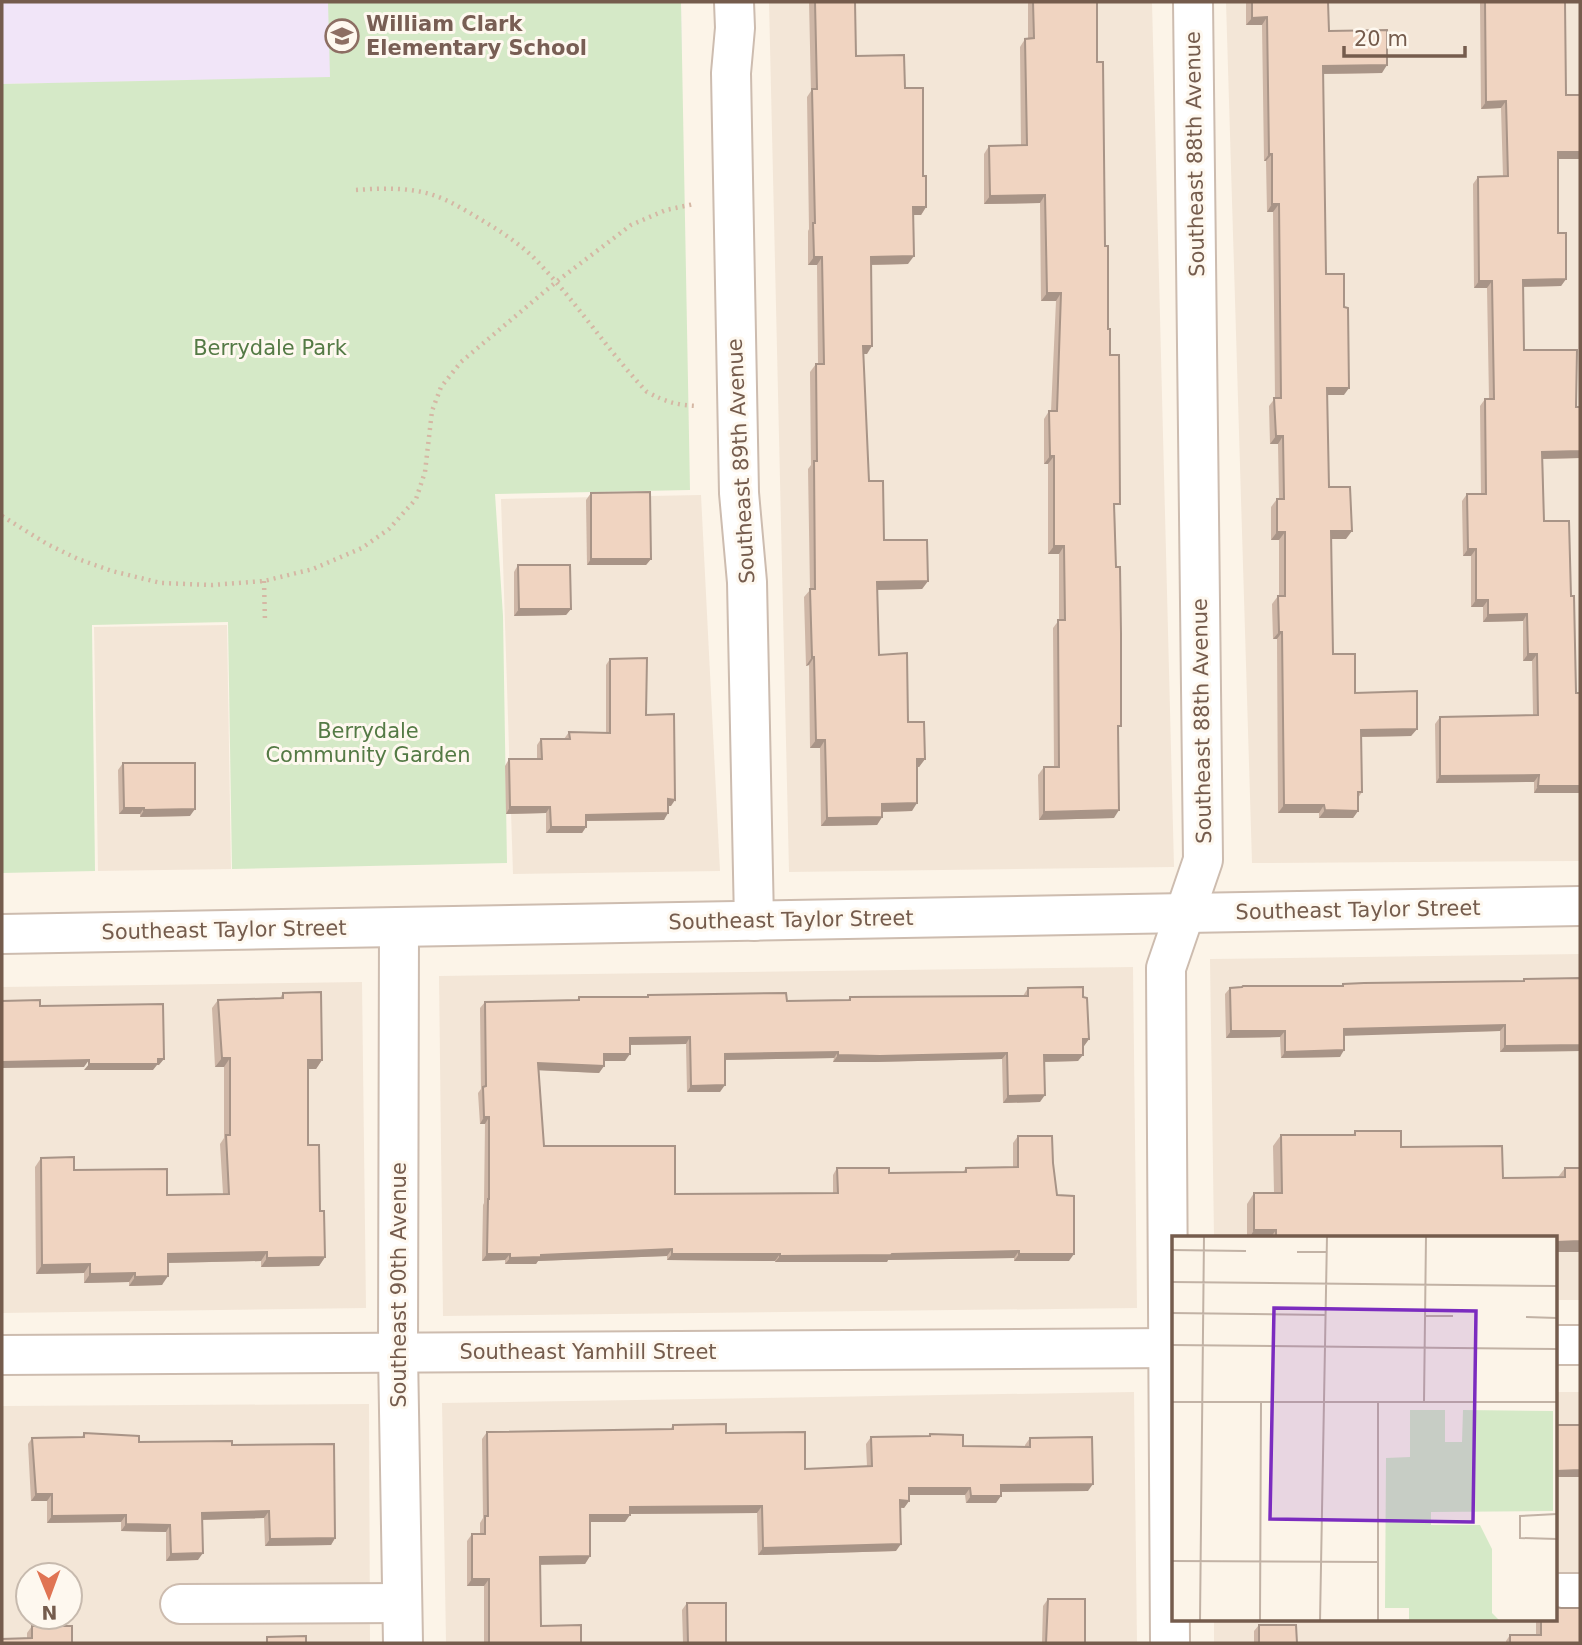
<svg xmlns="http://www.w3.org/2000/svg" width="1582" height="1645" font-family="'DejaVu Sans',sans-serif">
<style>
.residential{fill:#f3e6d7;fill-rule:evenodd}
.education{fill:#f1e5f8}
.green{fill:#d5e9c7}
.lines{fill:none;stroke-linecap:round;stroke-linejoin:round}
.minor-casing{stroke:#cdbcaf;stroke-width:42}
.path{stroke:#d5b7a4;stroke-width:4.5;stroke-dasharray:2 5;stroke-linecap:butt}
.minor{stroke:#fff;stroke-width:38}
.wall{fill:#ceb6a6}
.shaded-wall{fill:#a89487}
.building{fill:#f0d4c1;stroke:#a89487;stroke-width:2}
.labels{text-anchor:middle;stroke-width:6;stroke-linejoin:round;paint-order:stroke}
.education-label{font-size:21px;font-weight:bold;fill:#785e54;stroke:#fef8ef;text-anchor:start}
.street-label{font-size:21px;fill:#755c4d;stroke:#fef8ef}
.park-label{font-size:21px;fill:#547a45;stroke:#fef8ef}
.inset-road{fill:none;stroke:#c2b2a5;stroke-width:2}
.view{fill:#7b2cbf;fill-opacity:0.15;stroke:#7b2cbf;stroke-width:3.5}
.inset-edge{fill:none;stroke:#755c4d;stroke-width:3.5}
</style>
<rect width="100%" height="100%" fill="#fcf4e8"/>
<g class="residential">
<path d="M 769,2 L 1152,2 L 1174,867 L 789,872 Z"/>
<path d="M 1226,2 L 1580,2 L 1580,861 L 1252,863 Z"/>
<path d="M 701,495 L 720,871 L 513,874 L 501,499 Z"/>
<path d="M 227,625 L 231,869 L 98,871 L 94,627 Z"/>
<path d="M 1580,954 L 1580,1300 L 1556,1300 L 1556,1237 L 1214,1237 L 1210,959 Z"/>
<path d="M 1133,967 L 1137,1308 L 443,1316 L 439,976 Z"/>
<path d="M 362,982 L 366,1308 L 2,1313 L 2,987 Z"/>
<path d="M 1134,1392 L 1137,1643 L 446,1643 L 442,1403 Z"/>
<path d="M 1556,1392 L 1580,1392 L 1580,1643 L 1214,1643 L 1214,1619 L 1556,1619 Z"/>
<path d="M 369,1404 L 370,1643 L 2,1643 L 2,1406 ZM 28,1575 L 70,1575 L 70,1617 L 28,1617 Z"/>
</g>
<path class="education" d="M 2,2 L 681,2 L 682,71 L 2,84 Z"/>
<path class="green" d="M 328,2 L 681,2 L 690,490 L 495,494 L 503,616 L 507,863 L 232,869 L 228,622 L 92,625 L 95,871 L 2,873 L 2,84 L 330,77 Z"/>
<g class="lines">
<defs>
<g id="minor">
<path d="M 734,2 L 735,28 L 731,73 L 739,493 L 747,582 L 754,921"/>
<path d="M 399,927 L 398,1353 L 403,1643"/>
<path d="M 2,934 L 1580,906"/>
<path d="M 1556,1345 L 1580,1345"/>
<path d="M 2,1355 L 1174,1348"/>
<path d="M 1556,1593 L 1580,1593"/>
<path d="M 180,1604 L 402,1603"/>
<path d="M 1170,1643 L 1166,968 L 1203,860 L 1193,2"/>
</g>
</defs>
<use href="#minor" class="minor-casing"/>
<g class="path">
<path d="M 356,190 C 383,188 411,187 436,196 C 450,201 463,209 475,216 C 495,228 515,240 532,256 C 574,298 606,349 647,392 C 666,402 676,405 698,406"/>
<path d="M 2,516 L 47,544 L 78,559 L 112,571 L 161,583 L 212,585 L 264,581 L 313,569 L 362,548 L 389,529 L 416,499 L 425,472 L 432,411 L 441,387 L 461,362 L 556,282 L 631,225 L 666,210 L 694,204"/>
<path d="M 264,581 L 265,622"/>
</g>
<use href="#minor" class="minor"/>
</g>
<g class="wall">
<path d="M 809,2 L 855,2 L 856,56 L 905,88 L 923,176 L 926,207 L 921,215 L 913,215 L 908,264 L 871,265 L 867,354 L 863,354 L 869,481 L 884,540 L 928,581 L 922,589 L 877,590 L 879,655 L 925,759 L 919,767 L 917,767 L 912,811 L 882,812 L 882,817 L 877,825 L 821,826 L 820,748 L 810,748 L 809,665 L 806,666 L 804,597 L 810,590 L 808,469 L 811,465 L 810,372 L 816,364 L 818,364 L 817,265 L 808,265 L 808,231 L 809,229 L 807,97 L 811,91 Z"/>
<path d="M 1028,2 L 1097,2 L 1097,62 L 1110,355 L 1115,511 L 1118,730 L 1114,818 L 1039,820 L 1038,775 L 1044,767 L 1054,767 L 1053,628 L 1059,620 L 1059,554 L 1048,554 L 1048,464 L 1044,464 L 1044,419 L 1049,411 L 1051,411 L 1056,301 L 1041,301 L 1040,203 L 984,204 L 984,154 L 989,146 L 1021,145 L 1020,47 L 1025,39 L 1028,39 Z"/>
<path d="M 1246,2 L 1328,2 L 1329,31 L 1382,73 L 1323,74 L 1326,274 L 1344,395 L 1327,395 L 1329,487 L 1346,539 L 1331,539 L 1333,654 L 1355,693 L 1417,729 L 1411,736 L 1361,737 L 1362,792 L 1358,798 L 1358,811 L 1353,818 L 1319,818 L 1319,813 L 1278,813 L 1277,639 L 1273,639 L 1272,604 L 1278,596 L 1279,596 L 1279,540 L 1271,540 L 1271,507 L 1277,499 L 1279,499 L 1278,444 L 1270,444 L 1269,406 L 1275,398 L 1273,212 L 1267,212 L 1266,161 L 1264,161 L 1262,25 L 1246,25 Z"/>
<path d="M 1480,2 L 1565,2 L 1558,159 L 1558,233 L 1566,279 L 1561,286 L 1523,287 L 1524,350 L 1576,407 L 1580,407 L 1580,458 L 1543,459 L 1544,521 L 1571,596 L 1576,693 L 1580,693 L 1580,791 L 1579,793 L 1534,793 L 1534,782 L 1436,783 L 1435,724 L 1440,717 L 1533,715 L 1532,661 L 1523,661 L 1523,621 L 1483,622 L 1483,607 L 1471,607 L 1471,556 L 1463,556 L 1462,501 L 1467,494 L 1481,494 L 1480,406 L 1485,399 L 1489,399 L 1487,288 L 1474,288 L 1473,184 L 1478,177 L 1503,177 L 1501,108 L 1481,109 Z"/>
<path d="M 591,493 L 651,559 L 646,565 L 587,565 L 586,500 Z"/>
<path d="M 518,565 L 571,609 L 566,615 L 514,616 L 514,572 Z"/>
<path d="M 610,659 L 646,715 L 671,806 L 668,806 L 664,820 L 586,821 L 586,827 L 582,833 L 546,833 L 546,813 L 506,814 L 505,766 L 509,759 L 537,759 L 537,745 L 541,739 L 564,739 L 569,732 L 606,733 L 606,665 Z"/>
<path d="M 123,763 L 190,816 L 140,817 L 140,814 L 119,814 L 118,770 Z"/>
<path d="M 1580,978 L 1580,1051 L 1500,1052 L 1500,1031 L 1344,1035 L 1340,1057 L 1281,1058 L 1280,1037 L 1226,1038 L 1225,994 L 1230,988 L 1241,987 L 1243,986 L 1341,986 L 1343,984 L 1523,981 L 1524,979 Z"/>
<path d="M 1028,988 L 1083,997 L 1089,1039 L 1084,1046 L 1083,1046 L 1078,1061 L 1044,1062 L 1040,1102 L 1003,1103 L 1002,1059 L 875,1062 L 833,1062 L 834,1058 L 725,1060 L 720,1092 L 687,1092 L 686,1044 L 630,1045 L 625,1061 L 604,1061 L 604,1066 L 599,1073 L 539,1070 L 544,1146 L 675,1194 L 833,1193 L 833,1175 L 837,1168 L 889,1173 L 963,1172 L 966,1168 L 1013,1167 L 1013,1143 L 1018,1136 L 1053,1163 L 1057,1195 L 1069,1261 L 1014,1261 L 1014,1258 L 888,1260 L 887,1262 L 775,1262 L 775,1261 L 667,1260 L 667,1256 L 538,1261 L 536,1264 L 505,1264 L 505,1260 L 482,1261 L 483,1205 L 484,1203 L 485,1124 L 480,1124 L 478,1093 L 481,1089 L 480,1008 L 485,1002 L 577,1000 L 579,997 L 647,997 L 648,995 L 787,1001 L 848,1000 L 850,997 L 1023,996 Z"/>
<path d="M 283,993 L 322,1060 L 316,1069 L 308,1069 L 308,1145 L 320,1211 L 325,1257 L 319,1266 L 261,1267 L 261,1261 L 168,1263 L 162,1285 L 129,1286 L 129,1282 L 84,1283 L 84,1273 L 36,1274 L 35,1167 L 41,1158 L 74,1170 L 167,1195 L 223,1194 L 220,1144 L 224,1138 L 224,1067 L 215,1067 L 212,1008 L 218,1000 L 280,998 Z"/>
<path d="M 1355,1131 L 1401,1147 L 1503,1178 L 1558,1177 L 1565,1168 L 1580,1252 L 1556,1252 L 1556,1237 L 1247,1237 L 1247,1204 L 1254,1193 L 1274,1193 L 1273,1146 L 1281,1135 L 1353,1135 Z"/>
<path d="M 673,1425 L 726,1433 L 805,1469 L 867,1466 L 866,1444 L 871,1437 L 929,1436 L 930,1434 L 963,1446 L 1025,1447 L 1025,1445 L 1030,1438 L 1088,1491 L 1001,1492 L 996,1503 L 966,1503 L 965,1495 L 909,1495 L 909,1501 L 904,1508 L 900,1508 L 896,1551 L 758,1555 L 757,1513 L 630,1514 L 625,1522 L 590,1522 L 590,1556 L 585,1564 L 540,1564 L 541,1626 L 581,1643 L 484,1643 L 484,1586 L 467,1586 L 467,1541 L 472,1534 L 480,1534 L 480,1523 L 483,1518 L 482,1439 L 487,1432 L 670,1430 Z"/>
<path d="M 84,1433 L 139,1442 L 232,1445 L 335,1538 L 331,1545 L 265,1546 L 264,1518 L 202,1520 L 198,1560 L 166,1561 L 166,1532 L 121,1531 L 121,1522 L 47,1523 L 47,1501 L 31,1501 L 28,1444 L 32,1438 L 82,1437 Z"/>
<path d="M 1048,1599 L 1085,1643 L 1042,1643 L 1043,1606 Z"/>
<path d="M 687,1603 L 726,1643 L 683,1643 L 682,1610 Z"/>
<path d="M 1561,1608 L 1580,1643 L 1506,1643 L 1506,1641 L 1510,1635 L 1536,1635 L 1536,1619 L 1556,1619 Z"/>
<path d="M 1259,1625 L 1297,1643 L 1254,1643 L 1254,1631 Z"/>
<path d="M 32,1626 L 72,1643 L 27,1638 L 27,1633 Z"/>
</g>
<g class="shaded-wall">
<path d="M 1267,17 L 1262,25 L 1246,25 L 1252,18 Z"/>
<path d="M 1387,65 L 1382,73 L 1317,74 L 1323,66 Z"/>
<path d="M 1506,101 L 1501,108 L 1481,109 L 1486,102 Z"/>
<path d="M 1558,152 L 1580,152 L 1580,159 L 1553,159 Z"/>
<path d="M 1269,154 L 1272,154 L 1266,161 L 1264,161 Z"/>
<path d="M 1045,195 L 1040,203 L 984,204 L 990,196 Z"/>
<path d="M 1272,204 L 1279,204 L 1273,212 L 1267,212 Z"/>
<path d="M 913,207 L 926,207 L 921,215 L 907,215 Z"/>
<path d="M 914,256 L 908,264 L 865,265 L 871,257 Z"/>
<path d="M 814,257 L 822,257 L 817,265 L 808,265 Z"/>
<path d="M 1566,279 L 1561,286 L 1518,287 L 1523,280 Z"/>
<path d="M 1479,281 L 1492,281 L 1487,288 L 1474,288 Z"/>
<path d="M 1047,293 L 1061,293 L 1056,301 L 1041,301 Z"/>
<path d="M 863,346 L 872,346 L 867,354 L 857,354 Z"/>
<path d="M 1327,388 L 1349,388 L 1344,395 L 1321,395 Z"/>
<path d="M 1276,436 L 1283,436 L 1278,444 L 1270,444 Z"/>
<path d="M 1580,451 L 1580,458 L 1538,459 L 1542,452 Z"/>
<path d="M 1050,456 L 1054,456 L 1048,464 L 1044,464 Z"/>
<path d="M 1331,531 L 1352,531 L 1346,539 L 1326,539 Z"/>
<path d="M 1277,532 L 1285,532 L 1279,540 L 1271,540 Z"/>
<path d="M 1054,546 L 1064,546 L 1059,554 L 1048,554 Z"/>
<path d="M 1468,549 L 1476,549 L 1471,556 L 1463,556 Z"/>
<path d="M 591,559 L 651,559 L 646,565 L 587,565 Z"/>
<path d="M 928,581 L 922,589 L 871,590 L 877,582 Z"/>
<path d="M 1476,600 L 1488,600 L 1483,607 L 1471,607 Z"/>
<path d="M 519,609 L 571,609 L 566,615 L 514,616 Z"/>
<path d="M 1527,614 L 1523,621 L 1483,622 L 1488,615 Z"/>
<path d="M 1279,632 L 1282,632 L 1277,639 L 1273,639 Z"/>
<path d="M 1528,654 L 1537,654 L 1532,661 L 1523,661 Z"/>
<path d="M 812,657 L 814,657 L 809,665 L 806,666 Z"/>
<path d="M 1417,729 L 1411,736 L 1355,737 L 1361,730 Z"/>
<path d="M 816,740 L 825,740 L 820,748 L 810,748 Z"/>
<path d="M 917,759 L 925,759 L 919,767 L 912,767 Z"/>
<path d="M 1539,775 L 1534,782 L 1436,783 L 1440,776 Z"/>
<path d="M 1538,786 L 1580,786 L 1580,791 L 1579,793 L 1534,793 Z"/>
<path d="M 668,799 L 675,800 L 671,806 L 664,806 Z"/>
<path d="M 917,803 L 912,811 L 877,812 L 882,804 Z"/>
<path d="M 1284,805 L 1324,805 L 1319,813 L 1278,813 Z"/>
<path d="M 510,807 L 550,807 L 546,813 L 506,814 Z"/>
<path d="M 124,808 L 144,808 L 140,814 L 119,814 Z"/>
<path d="M 195,809 L 190,816 L 140,817 L 144,810 Z"/>
<path d="M 1119,810 L 1114,818 L 1039,820 L 1044,812 Z"/>
<path d="M 1325,810 L 1358,811 L 1353,818 L 1319,818 Z"/>
<path d="M 668,813 L 664,820 L 581,821 L 586,815 Z"/>
<path d="M 882,817 L 877,825 L 821,826 L 827,818 Z"/>
<path d="M 551,827 L 586,827 L 582,833 L 546,833 Z"/>
<path d="M 1505,1025 L 1500,1031 L 1340,1036 L 1344,1029 Z"/>
<path d="M 1231,1031 L 1285,1031 L 1280,1037 L 1226,1038 Z"/>
<path d="M 690,1037 L 686,1044 L 626,1045 L 630,1038 Z"/>
<path d="M 1083,1039 L 1089,1039 L 1084,1046 L 1078,1045 Z"/>
<path d="M 1580,1045 L 1580,1051 L 1500,1052 L 1505,1046 Z"/>
<path d="M 1344,1050 L 1340,1057 L 1281,1058 L 1285,1052 Z"/>
<path d="M 838,1052 L 834,1058 L 720,1060 L 725,1054 Z"/>
<path d="M 1007,1053 L 1002,1059 L 875,1062 L 833,1062 L 838,1055 Z"/>
<path d="M 604,1054 L 630,1054 L 625,1061 L 599,1061 Z"/>
<path d="M 1044,1055 L 1083,1055 L 1078,1061 L 1040,1062 Z"/>
<path d="M 222,1058 L 230,1058 L 224,1067 L 215,1067 Z"/>
<path d="M 158,1059 L 164,1059 L 159,1065 L 157,1065 L 153,1070 L 84,1070 L 89,1064 Z"/>
<path d="M 89,1060 L 84,1067 L 2,1068 L 2,1062 Z"/>
<path d="M 308,1060 L 322,1060 L 316,1069 L 301,1069 Z"/>
<path d="M 538,1063 L 604,1066 L 599,1073 L 533,1070 Z"/>
<path d="M 725,1085 L 720,1092 L 687,1092 L 691,1086 Z"/>
<path d="M 1045,1095 L 1040,1102 L 1003,1103 L 1008,1096 Z"/>
<path d="M 484,1117 L 489,1117 L 485,1124 L 480,1124 Z"/>
<path d="M 1254,1230 L 1276,1230 L 1271,1237 L 1250,1237 Z"/>
<path d="M 1580,1241 L 1580,1252 L 1556,1252 L 1556,1242 Z"/>
<path d="M 672,1249 L 667,1256 L 538,1261 L 536,1264 L 505,1264 L 510,1258 L 541,1255 Z"/>
<path d="M 1019,1251 L 1014,1258 L 888,1260 L 887,1262 L 775,1262 L 780,1256 Z"/>
<path d="M 267,1252 L 261,1261 L 162,1263 L 168,1254 Z"/>
<path d="M 487,1254 L 510,1254 L 505,1260 L 482,1261 Z"/>
<path d="M 672,1254 L 780,1254 L 775,1261 L 667,1260 Z"/>
<path d="M 1019,1254 L 1074,1254 L 1069,1261 L 1014,1261 Z"/>
<path d="M 325,1257 L 319,1266 L 261,1267 L 267,1258 Z"/>
<path d="M 90,1264 L 84,1273 L 36,1274 L 42,1265 Z"/>
<path d="M 135,1273 L 129,1282 L 84,1283 L 90,1274 Z"/>
<path d="M 168,1276 L 162,1285 L 129,1286 L 135,1277 Z"/>
<path d="M 1580,1470 L 1580,1477 L 1556,1477 L 1556,1471 Z"/>
<path d="M 1093,1484 L 1088,1491 L 996,1492 L 1001,1485 Z"/>
<path d="M 909,1488 L 970,1488 L 965,1495 L 904,1495 Z"/>
<path d="M 36,1494 L 52,1494 L 47,1501 L 31,1501 Z"/>
<path d="M 971,1496 L 1001,1496 L 996,1503 L 966,1503 Z"/>
<path d="M 900,1500 L 909,1501 L 904,1508 L 895,1507 Z"/>
<path d="M 762,1506 L 757,1513 L 625,1514 L 630,1507 Z"/>
<path d="M 269,1511 L 264,1518 L 197,1520 L 202,1513 Z"/>
<path d="M 126,1515 L 121,1522 L 47,1523 L 52,1516 Z"/>
<path d="M 590,1515 L 630,1515 L 625,1522 L 585,1522 Z"/>
<path d="M 126,1524 L 170,1525 L 166,1532 L 121,1531 Z"/>
<path d="M 335,1538 L 331,1545 L 265,1546 L 270,1539 Z"/>
<path d="M 901,1544 L 896,1551 L 758,1555 L 763,1548 Z"/>
<path d="M 203,1553 L 198,1560 L 166,1561 L 171,1554 Z"/>
<path d="M 590,1556 L 585,1564 L 535,1565 L 540,1557 Z"/>
<path d="M 472,1579 L 489,1579 L 484,1586 L 467,1586 Z"/>
</g>
<g class="building">
<path d="M 815,2 L 855,2 L 856,56 L 904,55 L 905,88 L 923,88 L 923,176 L 926,176 L 926,207 L 913,207 L 914,256 L 871,257 L 872,346 L 863,346 L 869,481 L 883,481 L 884,540 L 927,540 L 928,581 L 877,582 L 879,655 L 907,653 L 908,722 L 924,722 L 925,759 L 917,759 L 917,803 L 882,804 L 882,817 L 827,818 L 825,740 L 816,740 L 814,657 L 812,657 L 810,589 L 815,589 L 814,461 L 817,461 L 816,364 L 824,364 L 822,257 L 814,257 L 813,223 L 815,223 L 812,89 L 817,89 Z"/>
<path d="M 1033,2 L 1097,2 L 1097,62 L 1103,62 L 1105,246 L 1108,246 L 1108,329 L 1110,329 L 1110,355 L 1119,355 L 1120,504 L 1114,504 L 1116,567 L 1120,567 L 1121,633 L 1121,726 L 1118,726 L 1119,810 L 1044,812 L 1044,767 L 1059,767 L 1058,620 L 1065,620 L 1064,546 L 1054,546 L 1054,456 L 1050,456 L 1049,411 L 1057,411 L 1061,293 L 1047,293 L 1045,195 L 990,196 L 989,146 L 1027,145 L 1025,39 L 1034,38 Z"/>
<path d="M 1252,2 L 1328,2 L 1329,31 L 1387,30 L 1387,65 L 1323,66 L 1326,274 L 1344,274 L 1344,307 L 1348,308 L 1349,388 L 1327,388 L 1329,487 L 1350,487 L 1352,531 L 1331,531 L 1333,654 L 1355,654 L 1355,693 L 1417,691 L 1417,729 L 1361,730 L 1362,792 L 1358,792 L 1358,811 L 1325,810 L 1324,805 L 1284,805 L 1282,632 L 1279,632 L 1278,596 L 1285,596 L 1285,532 L 1277,532 L 1277,499 L 1284,499 L 1283,436 L 1276,436 L 1274,398 L 1281,398 L 1279,204 L 1272,204 L 1272,154 L 1269,154 L 1267,17 L 1252,18 Z"/>
<path d="M 1485,2 L 1565,2 L 1566,95 L 1580,95 L 1580,152 L 1558,152 L 1558,233 L 1566,233 L 1566,279 L 1523,280 L 1524,350 L 1577,350 L 1576,407 L 1580,407 L 1580,451 L 1542,452 L 1544,521 L 1569,521 L 1571,596 L 1574,596 L 1576,693 L 1580,693 L 1580,786 L 1538,786 L 1539,775 L 1440,776 L 1440,717 L 1538,715 L 1537,654 L 1528,654 L 1527,614 L 1488,615 L 1488,600 L 1476,600 L 1476,549 L 1468,549 L 1467,494 L 1486,494 L 1485,399 L 1494,399 L 1492,281 L 1479,281 L 1478,177 L 1508,176 L 1506,101 L 1486,102 Z"/>
<path d="M 650,492 L 651,559 L 591,559 L 591,493 Z"/>
<path d="M 518,565 L 570,565 L 571,609 L 519,609 Z"/>
<path d="M 647,658 L 646,715 L 674,714 L 675,800 L 668,799 L 668,813 L 586,815 L 586,827 L 551,827 L 550,807 L 510,807 L 509,759 L 542,759 L 541,739 L 570,739 L 569,732 L 610,733 L 610,659 Z"/>
<path d="M 123,763 L 195,763 L 195,809 L 144,810 L 144,808 L 124,808 Z"/>
<path d="M 1580,978 L 1580,1045 L 1505,1046 L 1505,1025 L 1344,1029 L 1344,1050 L 1285,1052 L 1285,1031 L 1231,1031 L 1230,988 L 1242,987 L 1243,986 L 1343,986 L 1343,984 L 1364,983 L 1524,981 L 1524,979 Z"/>
<path d="M 1083,987 L 1083,997 L 1087,998 L 1089,1039 L 1083,1039 L 1083,1055 L 1044,1055 L 1045,1095 L 1008,1096 L 1007,1053 L 880,1056 L 838,1055 L 838,1052 L 725,1054 L 725,1085 L 691,1086 L 690,1037 L 630,1038 L 630,1054 L 604,1054 L 604,1066 L 538,1063 L 544,1146 L 675,1146 L 675,1194 L 838,1193 L 837,1168 L 889,1168 L 889,1173 L 966,1172 L 966,1168 L 1018,1167 L 1018,1136 L 1052,1136 L 1053,1163 L 1057,1195 L 1074,1196 L 1074,1254 L 1019,1254 L 1019,1251 L 892,1254 L 891,1255 L 780,1256 L 780,1254 L 672,1254 L 672,1249 L 541,1255 L 541,1257 L 510,1258 L 510,1254 L 487,1254 L 488,1199 L 489,1199 L 489,1117 L 484,1117 L 483,1087 L 486,1086 L 485,1002 L 579,1000 L 579,997 L 648,997 L 648,995 L 786,993 L 787,1001 L 850,1000 L 850,997 L 1028,996 L 1028,988 Z"/>
<path d="M 321,992 L 322,1060 L 308,1060 L 308,1145 L 319,1145 L 320,1211 L 324,1211 L 325,1257 L 267,1258 L 267,1252 L 168,1254 L 168,1276 L 135,1277 L 135,1273 L 90,1274 L 90,1264 L 42,1265 L 41,1158 L 74,1157 L 74,1170 L 167,1169 L 167,1195 L 229,1194 L 226,1135 L 230,1135 L 230,1058 L 222,1058 L 218,1000 L 283,998 L 283,993 Z"/>
<path d="M 40,1000 L 40,1006 L 163,1004 L 164,1059 L 158,1059 L 158,1064 L 89,1064 L 89,1060 L 2,1062 L 2,1001 Z"/>
<path d="M 1355,1131 L 1401,1131 L 1401,1147 L 1502,1146 L 1503,1178 L 1565,1177 L 1565,1168 L 1580,1168 L 1580,1241 L 1556,1242 L 1556,1237 L 1276,1237 L 1276,1230 L 1254,1230 L 1254,1193 L 1282,1193 L 1281,1135 L 1355,1135 Z"/>
<path d="M 726,1424 L 726,1433 L 805,1432 L 805,1469 L 872,1466 L 871,1437 L 930,1436 L 930,1434 L 963,1435 L 963,1446 L 1030,1447 L 1030,1438 L 1092,1437 L 1093,1484 L 1001,1485 L 1001,1496 L 971,1496 L 970,1488 L 909,1488 L 909,1501 L 900,1500 L 901,1544 L 763,1548 L 762,1506 L 630,1507 L 630,1515 L 590,1515 L 590,1556 L 540,1557 L 541,1626 L 581,1625 L 581,1643 L 489,1643 L 489,1579 L 472,1579 L 472,1534 L 485,1534 L 485,1516 L 488,1516 L 487,1432 L 673,1429 L 673,1425 Z"/>
<path d="M 1556,1425 L 1580,1425 L 1580,1470 L 1556,1471 Z"/>
<path d="M 84,1433 L 139,1436 L 139,1442 L 232,1441 L 232,1445 L 334,1444 L 335,1538 L 270,1539 L 269,1511 L 202,1513 L 203,1553 L 171,1554 L 170,1525 L 126,1524 L 126,1515 L 52,1516 L 52,1494 L 36,1494 L 32,1438 L 84,1437 Z"/>
<path d="M 1048,1599 L 1085,1599 L 1085,1643 L 1046,1643 Z"/>
<path d="M 687,1603 L 726,1603 L 726,1643 L 688,1643 Z"/>
<path d="M 1556,1607 L 1561,1608 L 1580,1608 L 1580,1643 L 1510,1643 L 1510,1635 L 1541,1635 L 1541,1619 L 1556,1619 Z"/>
<path d="M 1259,1625 L 1296,1625 L 1297,1643 L 1259,1643 Z"/>
<path d="M 32,1626 L 72,1626 L 72,1643 L 2,1643 L 2,1639 L 32,1638 Z"/>
<path d="M 306,1636 L 306,1643 L 267,1643 L 267,1637 Z"/>
</g>
<defs>
<symbol id="school-ring" viewBox="-11 -11 22 22"><circle r="9.5" fill="#fef8ef" stroke="#8d6e63" stroke-width="1.5"/><path d="M0-5L7-2L0 1L-7-2ZM-4 1L0 2.5L4 1V4Q0 6-4 4Z" fill="#8d6e63"/></symbol>
</defs>
<g fill-rule="evenodd">
<use href="#school-ring" x="323" y="17" width="38" height="38"/>
</g>
<g class="labels">
<g class="education-label">
<text x="366" y="31">William Clark<tspan x="366" dy="24">Elementary School</tspan></text>
</g>
<g class="street-label">
<text transform="translate(1195 154) rotate(-91)" y="7">Southeast 88th Avenue</text>
<text transform="translate(741 461) rotate(-93)" y="7">Southeast 89th Avenue</text>
<text transform="translate(1202 721) rotate(-91)" y="7">Southeast 88th Avenue</text>
<text transform="translate(1358 910) rotate(-1)" y="7">Southeast Taylor Street</text>
<text transform="translate(791 920) rotate(-1)" y="7">Southeast Taylor Street</text>
<text transform="translate(224 930) rotate(-1)" y="7">Southeast Taylor Street</text>
<text transform="translate(399 1285) rotate(-90)" y="7">Southeast 90th Avenue</text>
<text x="588" y="1359">Southeast Yamhill Street</text>
</g>
<g class="park-label">
<text x="270" y="355">Berrydale Park</text>
<text x="368" y="738">Berrydale<tspan x="368" dy="24">Community Garden</tspan></text>
</g>
</g>
<g transform="translate(1172 1236)">
<rect width="385" height="385" fill="#fcf4e8"/>
<path d="M 238,174 L 273,174 L 273,206 L 290,206 L 291,174 L 381,175 L 381,275 L 259,276 L 259,289 L 308,289 L 320,313 L 320,377 L 328,385 L 237,385 L 237,372 L 213,372 L 214,222 L 238,221 Z" fill="#d5e9c7"/>
<path class="inset-road" d="M 0,14 L 74,15M 125,16 L 155,16M 0,46 L 385,50M 0,77 L 154,79M 253,80 L 281,80M 354,81 L 385,82M 0,109 L 385,113M 0,166 L 385,166M 206,166 L 206,385M 252,166 L 254,0M 385,278 L 348,280 L 348,302 L 385,303M 0,325 L 206,326M 28,385 L 32,0M 88,385 L 89,166M 148,385 L 155,0"/>
<path class="view" d="M 102,72 L 304,75 L 301,286 L 98,283 Z"/>
<rect width="385" height="385" class="inset-edge"/>
</g>
<rect width="1582" height="1645" fill="none" stroke="#755c4d" stroke-width="7"/>
<g transform="translate(49 1596) rotate(179)"><circle r="33" fill="#fef8ef" stroke="#c7baae" stroke-width="2"/>
<path d="M0-5L12 26L0 18L-12 26Z" fill="#e07453"/>
<text y="-10" font-size="19" font-weight="bold" text-anchor="middle" fill="#755c4d">N</text>
</g>
<path d="M1344 46v10h121v-10" fill="none" stroke="#755c4d" stroke-width="3.5"/>
<text x="1354" y="46" font-size="21" fill="#755c4d" stroke="#fef8ef" stroke-width="5" paint-order="stroke">20 m</text>
</svg>
